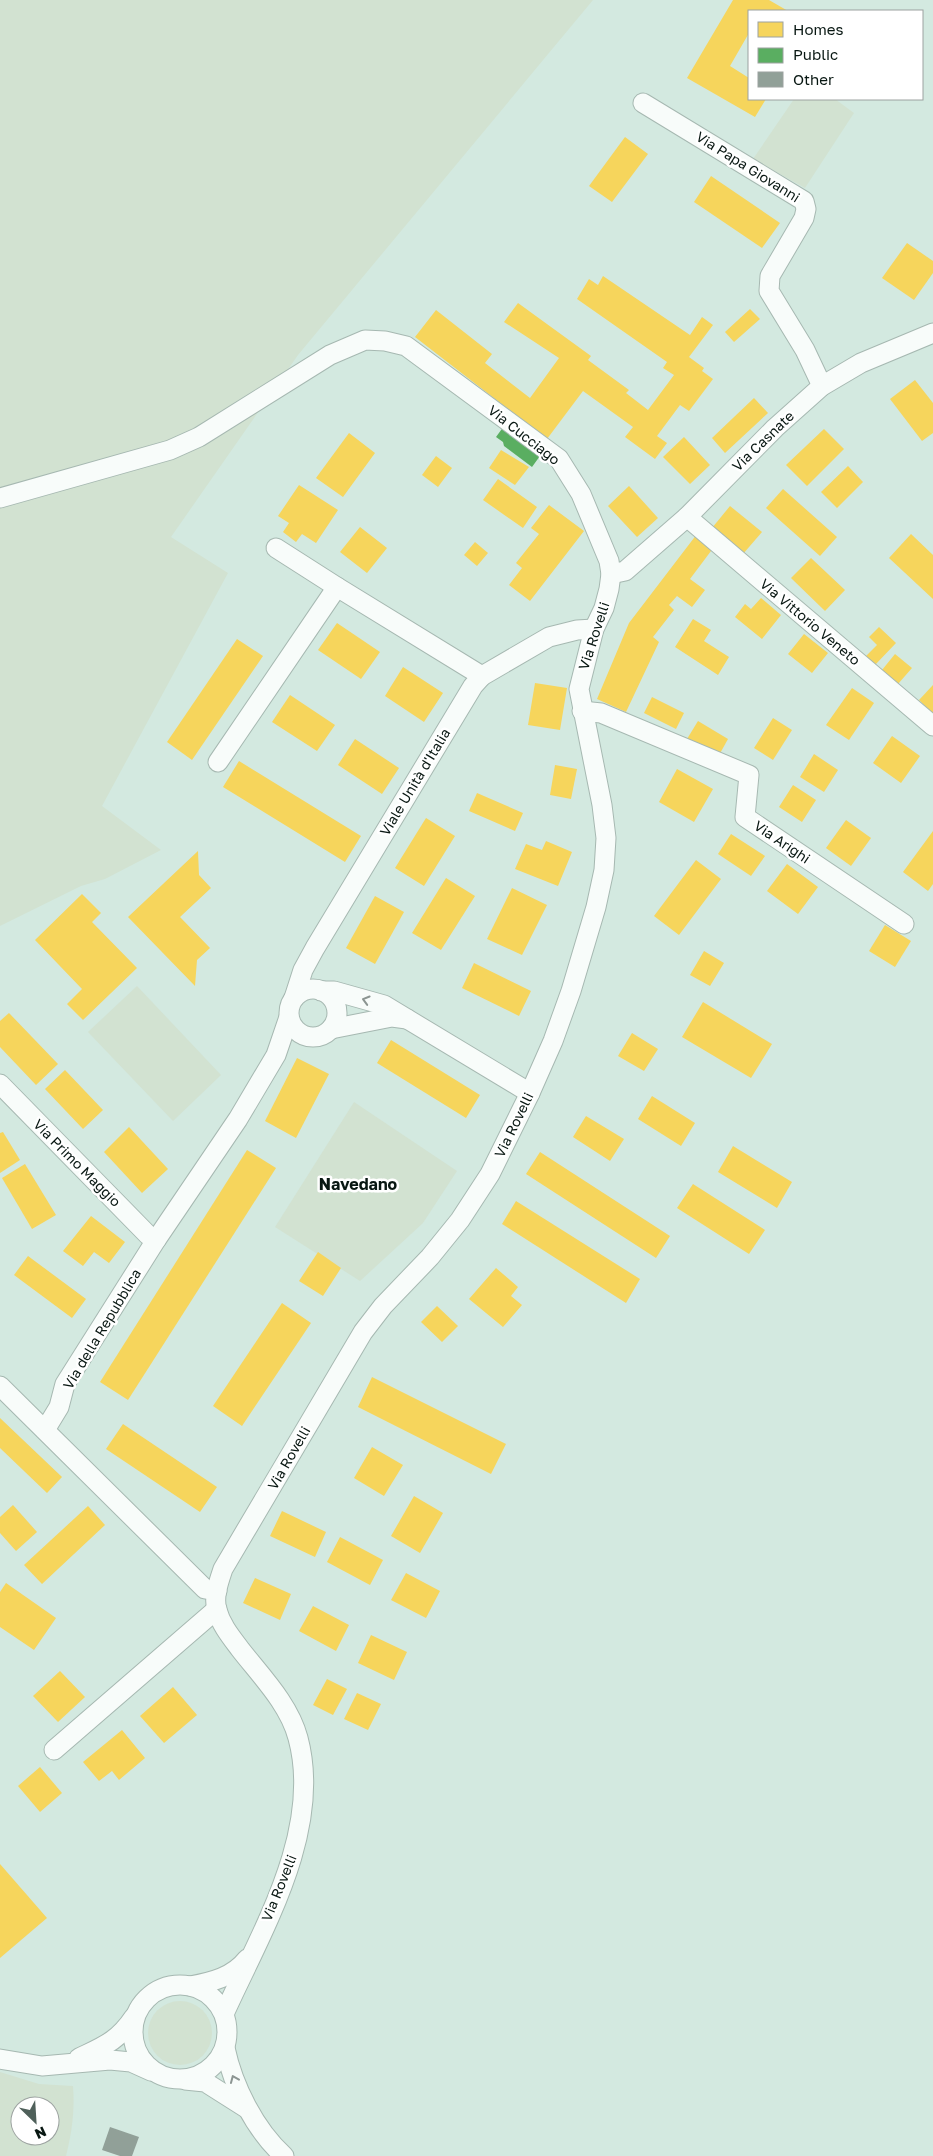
<svg xmlns="http://www.w3.org/2000/svg" width="933" height="2156" font-family="'Golos Text',sans-serif">
<style>
.green{fill:#d2e2d1;fill-rule:evenodd}
.homes{fill:#f6d55c}
.public{fill:#5aae61}
.building{fill:#91a098}
.lines{fill:none;stroke-linecap:round;stroke-linejoin:round}
.minor-casing{stroke:#a6b8b1;stroke-width:21}
.minor{stroke:#f8fcfa;stroke-width:19}
.oneway{stroke:#8c9592}
.labels{text-anchor:middle;stroke-width:5;stroke-linejoin:round;paint-order:stroke}
.street-label{font-size:14px;fill:#081712;stroke:#fff}
.quarter-label{font-size:16px;font-weight:bold;fill:#081712;stroke:#fff}
</style>
<rect width="100%" height="100%" fill="#d3e9e0"/>
<g class="green">
<path d="M 0,0 L 593,0 L 298,355 L 171,537 L 228,573 L 102,806 L 161,850 L 105,879 L 81,886 L 0,926 Z"/>
<path d="M 794,99 L 835,99 L 854,113 L 805,188 L 753,159 Z"/>
<path d="M 137,986 L 221,1075 L 173,1121 L 88,1032 Z"/>
<path d="M 354,1102 L 457,1171 L 423,1223 L 360,1281 L 275,1227 Z"/>
<circle cx="180" cy="2033" r="32"/>
<path d="M 0,2072 L 39,2084 L 73,2086 C 75,2109 72,2133 66,2156 L 0,2156 ZM 20,2106 L 50,2106 L 50,2136 L 20,2136 Z"/>
</g>
<g class="homes">
<path d="M 733,0 L 769,0 L 788,11 L 749,11 L 749,33 L 730,66 L 749,78 L 749,99 L 766,99 L 755,117 L 687,78 Z"/>
<path d="M 625,137 L 648,154 L 612,202 L 589,186 Z"/>
<path d="M 711,176 L 780,223 L 762,248 L 694,202 Z"/>
<path d="M 907,243 L 933,261 L 933,273 L 914,300 L 882,278 Z"/>
<path d="M 603,276 L 690,335 L 702,317 L 713,325 L 689,357 L 704,368 L 702,371 L 713,379 L 689,411 L 680,405 L 657,436 L 667,443 L 655,459 L 625,437 L 633,427 L 583,391 L 547,439 L 415,337 L 436,310 L 492,354 L 485,363 L 530,398 L 559,358 L 504,322 L 518,303 L 591,356 L 588,360 L 629,390 L 626,393 L 648,410 L 674,375 L 663,368 L 667,362 L 577,299 L 589,279 L 598,285 Z"/>
<path d="M 750,309 L 760,319 L 734,342 L 725,332 Z"/>
<path d="M 915,380 L 933,403 L 933,433 L 922,441 L 890,399 Z"/>
<path d="M 754,398 L 768,413 L 725,453 L 712,438 Z"/>
<path d="M 824,429 L 844,449 L 807,486 L 786,465 Z"/>
<path d="M 349,433 L 375,453 L 343,497 L 316,478 Z"/>
<path d="M 684,437 L 710,465 L 690,484 L 663,457 Z"/>
<path d="M 501,450 L 529,467 L 515,485 L 489,468 Z"/>
<path d="M 436,456 L 452,468 L 438,487 L 422,475 Z"/>
<path d="M 848,466 L 863,482 L 837,508 L 821,492 Z"/>
<path d="M 498,479 L 537,507 L 523,528 L 483,500 Z"/>
<path d="M 299,485 L 338,510 L 316,543 L 302,534 L 296,542 L 283,532 L 289,523 L 278,516 Z"/>
<path d="M 629,486 L 658,518 L 637,537 L 608,506 Z"/>
<path d="M 783,489 L 837,537 L 820,556 L 766,508 Z"/>
<path d="M 549,505 L 584,531 L 530,601 L 509,585 L 522,568 L 516,563 L 539,534 L 531,528 Z"/>
<path d="M 730,506 L 762,532 L 743,554 L 712,528 Z"/>
<path d="M 360,527 L 387,548 L 367,573 L 340,552 Z"/>
<path d="M 697,534 L 714,547 L 690,579 L 705,590 L 692,607 L 677,596 L 669,605 L 674,610 L 653,637 L 659,642 L 626,712 L 597,699 L 629,623 Z"/>
<path d="M 911,534 L 933,555 L 933,599 L 889,558 Z"/>
<path d="M 475,542 L 488,553 L 477,566 L 464,555 Z"/>
<path d="M 811,558 L 845,590 L 825,611 L 791,578 Z"/>
<path d="M 761,598 L 781,615 L 762,639 L 735,617 L 745,604 L 751,609 Z"/>
<path d="M 693,619 L 711,630 L 704,641 L 729,657 L 718,675 L 675,647 Z"/>
<path d="M 337,623 L 380,652 L 361,679 L 318,650 Z"/>
<path d="M 879,627 L 896,643 L 875,665 L 866,656 L 877,645 L 869,637 Z"/>
<path d="M 804,634 L 828,653 L 812,673 L 788,654 Z"/>
<path d="M 237,639 L 263,656 L 192,760 L 167,742 Z"/>
<path d="M 895,654 L 912,668 L 898,684 L 882,670 Z"/>
<path d="M 403,667 L 443,693 L 424,722 L 385,696 Z"/>
<path d="M 535,683 L 567,688 L 560,730 L 528,725 Z"/>
<path d="M 933,685 L 933,712 L 932,713 L 919,700 Z"/>
<path d="M 852,688 L 874,703 L 849,740 L 826,725 Z"/>
<path d="M 290,695 L 335,725 L 317,751 L 272,722 Z"/>
<path d="M 652,697 L 684,713 L 676,729 L 644,713 Z"/>
<path d="M 773,718 L 792,730 L 773,760 L 754,748 Z"/>
<path d="M 698,721 L 728,739 L 718,757 L 687,739 Z"/>
<path d="M 892,736 L 920,756 L 901,783 L 873,763 Z"/>
<path d="M 355,739 L 399,768 L 382,794 L 338,765 Z"/>
<path d="M 814,754 L 838,770 L 824,792 L 800,777 Z"/>
<path d="M 239,761 L 361,836 L 345,862 L 223,787 Z"/>
<path d="M 555,765 L 577,769 L 571,799 L 550,795 Z"/>
<path d="M 677,769 L 713,789 L 694,822 L 659,802 Z"/>
<path d="M 793,785 L 816,800 L 802,822 L 779,807 Z"/>
<path d="M 477,793 L 523,813 L 515,831 L 469,811 Z"/>
<path d="M 426,818 L 455,836 L 424,886 L 395,868 Z"/>
<path d="M 846,820 L 871,838 L 851,866 L 826,848 Z"/>
<path d="M 933,831 L 933,884 L 928,891 L 903,872 Z"/>
<path d="M 731,834 L 765,856 L 751,876 L 718,854 Z"/>
<path d="M 546,841 L 572,852 L 558,886 L 515,869 L 526,844 L 542,850 Z"/>
<path d="M 198,851 L 199,875 L 211,888 L 180,917 L 210,948 L 197,960 L 195,986 L 128,917 Z"/>
<path d="M 696,860 L 721,879 L 679,935 L 654,916 Z"/>
<path d="M 787,864 L 818,887 L 798,914 L 767,891 Z"/>
<path d="M 446,878 L 475,896 L 441,950 L 412,933 Z"/>
<path d="M 512,888 L 547,905 L 522,955 L 487,939 Z"/>
<path d="M 82,894 L 101,913 L 92,922 L 137,968 L 83,1020 L 67,1004 L 82,989 L 35,940 Z"/>
<path d="M 375,896 L 404,912 L 375,964 L 346,948 Z"/>
<path d="M 885,925 L 911,941 L 895,967 L 869,951 Z"/>
<path d="M 704,951 L 724,963 L 710,986 L 690,975 Z"/>
<path d="M 474,963 L 531,991 L 519,1016 L 462,988 Z"/>
<path d="M 703,1002 L 772,1044 L 751,1078 L 682,1037 Z"/>
<path d="M 9,1013 L 58,1064 L 36,1085 L 0,1047 L 0,1021 Z"/>
<path d="M 632,1033 L 658,1049 L 644,1071 L 618,1056 Z"/>
<path d="M 391,1040 L 480,1095 L 466,1118 L 377,1063 Z"/>
<path d="M 297,1058 L 329,1074 L 296,1138 L 265,1121 Z"/>
<path d="M 65,1070 L 103,1110 L 83,1129 L 45,1089 Z"/>
<path d="M 652,1096 L 695,1123 L 681,1146 L 638,1119 Z"/>
<path d="M 586,1116 L 624,1139 L 610,1161 L 573,1137 Z"/>
<path d="M 129,1127 L 168,1169 L 142,1193 L 104,1152 Z"/>
<path d="M 3,1132 L 20,1160 L 0,1173 L 0,1133 Z"/>
<path d="M 733,1146 L 792,1182 L 777,1208 L 718,1172 Z"/>
<path d="M 247,1150 L 276,1168 L 128,1400 L 100,1382 Z"/>
<path d="M 540,1152 L 670,1236 L 656,1258 L 526,1174 Z"/>
<path d="M 25,1164 L 56,1215 L 32,1229 L 2,1178 Z"/>
<path d="M 693,1184 L 765,1230 L 749,1254 L 677,1208 Z"/>
<path d="M 516,1201 L 640,1279 L 626,1303 L 502,1224 Z"/>
<path d="M 91,1216 L 125,1242 L 109,1263 L 94,1252 L 83,1266 L 63,1251 Z"/>
<path d="M 318,1252 L 341,1268 L 323,1296 L 299,1281 Z"/>
<path d="M 28,1256 L 86,1299 L 72,1318 L 14,1275 Z"/>
<path d="M 496,1268 L 518,1287 L 511,1296 L 522,1305 L 503,1327 L 469,1299 Z"/>
<path d="M 282,1303 L 311,1323 L 242,1426 L 213,1406 Z"/>
<path d="M 437,1306 L 458,1326 L 442,1342 L 421,1322 Z"/>
<path d="M 372,1377 L 506,1444 L 491,1474 L 358,1407 Z"/>
<path d="M 0,1418 L 62,1477 L 47,1493 L 0,1448 Z"/>
<path d="M 123,1424 L 217,1487 L 200,1512 L 106,1449 Z"/>
<path d="M 372,1447 L 403,1465 L 384,1496 L 354,1478 Z"/>
<path d="M 414,1496 L 443,1513 L 420,1553 L 391,1536 Z"/>
<path d="M 13,1505 L 37,1532 L 16,1551 L 0,1533 L 0,1517 Z"/>
<path d="M 88,1506 L 105,1525 L 42,1584 L 24,1565 Z"/>
<path d="M 282,1511 L 326,1532 L 315,1557 L 270,1536 Z"/>
<path d="M 340,1537 L 383,1560 L 370,1585 L 327,1562 Z"/>
<path d="M 406,1573 L 440,1591 L 426,1618 L 391,1600 Z"/>
<path d="M 255,1578 L 291,1594 L 280,1620 L 243,1603 Z"/>
<path d="M 6,1583 L 56,1618 L 34,1650 L 0,1627 L 0,1592 Z"/>
<path d="M 313,1606 L 349,1625 L 336,1651 L 299,1631 Z"/>
<path d="M 371,1635 L 407,1652 L 394,1680 L 358,1663 Z"/>
<path d="M 60,1671 L 85,1697 L 58,1722 L 33,1696 Z"/>
<path d="M 327,1679 L 347,1689 L 333,1715 L 313,1705 Z"/>
<path d="M 173,1687 L 197,1715 L 164,1743 L 140,1716 Z"/>
<path d="M 357,1693 L 381,1704 L 368,1730 L 344,1719 Z"/>
<path d="M 122,1730 L 145,1758 L 119,1780 L 112,1771 L 99,1781 L 83,1762 Z"/>
<path d="M 40,1767 L 62,1793 L 40,1812 L 18,1786 Z"/>
<path d="M 0,1864 L 47,1918 L 0,1958 Z"/>
</g>
<path class="public" d="M 504,426 L 545,449 L 532,467 L 504,446 L 503,442 L 496,437 Z"/>
<path class="building" d="M 110,2127 L 139,2137 L 132,2156 L 120,2156 L 102,2150 Z"/>
<g class="lines">
<defs>
<g id="minor">
<path d="M 643,103 L 804,201 L 806,209 L 804,218 L 770,276 L 769,291 L 805,350 L 822,386"/>
<path d="M 0,498 L 170,450 L 199,437 L 330,355 L 365,340 L 385,341 L 406,346 L 559,459 L 581,494 L 609,561 L 611,574 L 609,589 L 604,608 L 594,629 L 579,689 L 602,805 L 606,838 L 604,870 L 596,907 L 571,991 L 553,1041 L 530,1093 L 490,1174 L 460,1220 L 430,1257 L 383,1306 L 363,1332 L 223,1569 C 219,1581 213,1597 217,1610 C 221,1625 231,1637 240,1649 C 261,1676 289,1704 298,1738 C 323,1831 261,1932 224,2014"/>
<path d="M 687,517 L 933,726"/>
<path d="M 276,548 L 337,587 L 482,676"/>
<path d="M 611,574 L 625,571 L 687,517 L 775,428 L 822,386 L 861,363 L 933,333"/>
<path d="M 582,711 L 601,713 L 749,775 L 745,817 L 904,924"/>
<path d="M 218,762 L 337,587"/>
<circle cx="313" cy="1013" r="24"/>
<path d="M 321,991 L 334,991 L 384,1005 L 530,1093"/>
<path d="M 294,998 L 303,970 L 315,948 L 473,686 L 482,676 L 549,637 L 577,630 L 594,629"/>
<path d="M 331,1029 L 392,1017 L 407,1019"/>
<path d="M 0,1084 L 148,1235 L 156,1240"/>
<path d="M 0,1386 L 205,1589 L 217,1591"/>
<path d="M 45,1430 L 59,1407 L 65,1384 L 156,1240 L 238,1119 L 276,1055 L 289,1017"/>
<path d="M 54,1750 L 217,1609"/>
<circle cx="180" cy="2032" r="47"/>
<path d="M 190,1986 C 212,1982 233,1977 247,1959"/>
<path d="M 225,2048 C 233,2086 255,2130 284,2156"/>
<path d="M 79,2058 C 104,2046 118,2041 134,2017"/>
<path d="M 0,2059 L 42,2066 L 110,2060 L 131,2062 L 151,2071"/>
<path d="M 185,2080 L 205,2082 L 246,2108"/>
</g>
</defs>
<use href="#minor" class="minor-casing"/>
<use href="#minor" class="minor"/>
</g>
<defs><path id="oneway-chevron" d="M-2-3.5L2.5 0L-2 3.5" fill="none" stroke-width="1.6" stroke-linecap="round" stroke-linejoin="round" transform="scale(1.25)"/></defs>
<g class="oneway">
<use href="#oneway-chevron" transform="translate(366 1000) rotate(-164)"/>
<use href="#oneway-chevron" transform="translate(234 2079) rotate(-113)"/>
</g>
<g class="labels">
<g class="street-label">
<text transform="translate(748 167) rotate(32)" y="5">Via Papa Giovanni</text>
<text transform="translate(524 435) rotate(38)" y="5">Via Cucciago</text>
<text transform="translate(763 441) rotate(-44)" y="5">Via Casnate</text>
<text transform="translate(810 622) rotate(40)" y="5">Via Vittorio Veneto</text>
<text transform="translate(594 636) rotate(-72)" y="5">Via Rovelli</text>
<text transform="translate(415 782) rotate(-59)" y="5">Viale Unità d'Italia</text>
<text transform="translate(782 842) rotate(34)" y="5">Via Arighi</text>
<text transform="translate(514 1125) rotate(-64)" y="5">Via Rovelli</text>
<text transform="translate(77 1163) rotate(45)" y="5">Via Primo Maggio</text>
<text transform="translate(102 1329) rotate(-59)" y="5">Via della Repubblica</text>
<text transform="translate(289 1458) rotate(-60)" y="5">Via Rovelli</text>
<text transform="translate(279 1888) rotate(-68)" y="5">Via Rovelli</text>
</g>
<g class="quarter-label">
<text x="358" y="1190">Navedano</text>
</g>
</g>
<rect x="748" y="10" width="175" height="90" fill="#ffffff" stroke="#9ca2a0"/>
<rect x="758" y="22" width="25" height="15" fill="#f6d55c" stroke="#9ca2a0"/>
<text x="793" y="35" font-size="15" fill="#081712">Homes</text>
<rect x="758" y="48" width="25" height="15" fill="#5aae61" stroke="#9ca2a0"/>
<text x="793" y="60" font-size="15" fill="#081712">Public</text>
<rect x="758" y="72" width="25" height="15" fill="#91a098" stroke="#9ca2a0"/>
<text x="793" y="85" font-size="15" fill="#081712">Other</text>
<g transform="translate(35 2121) rotate(155)"><circle r="24" fill="#ffffff" stroke="#9ca2a0"/>
<path d="M0-4L9 19L0 12L-9 19Z" fill="#4f605a"/>
<text y="-8" font-size="14" font-weight="bold" text-anchor="middle" fill="#081712">N</text>
</g>
</svg>
